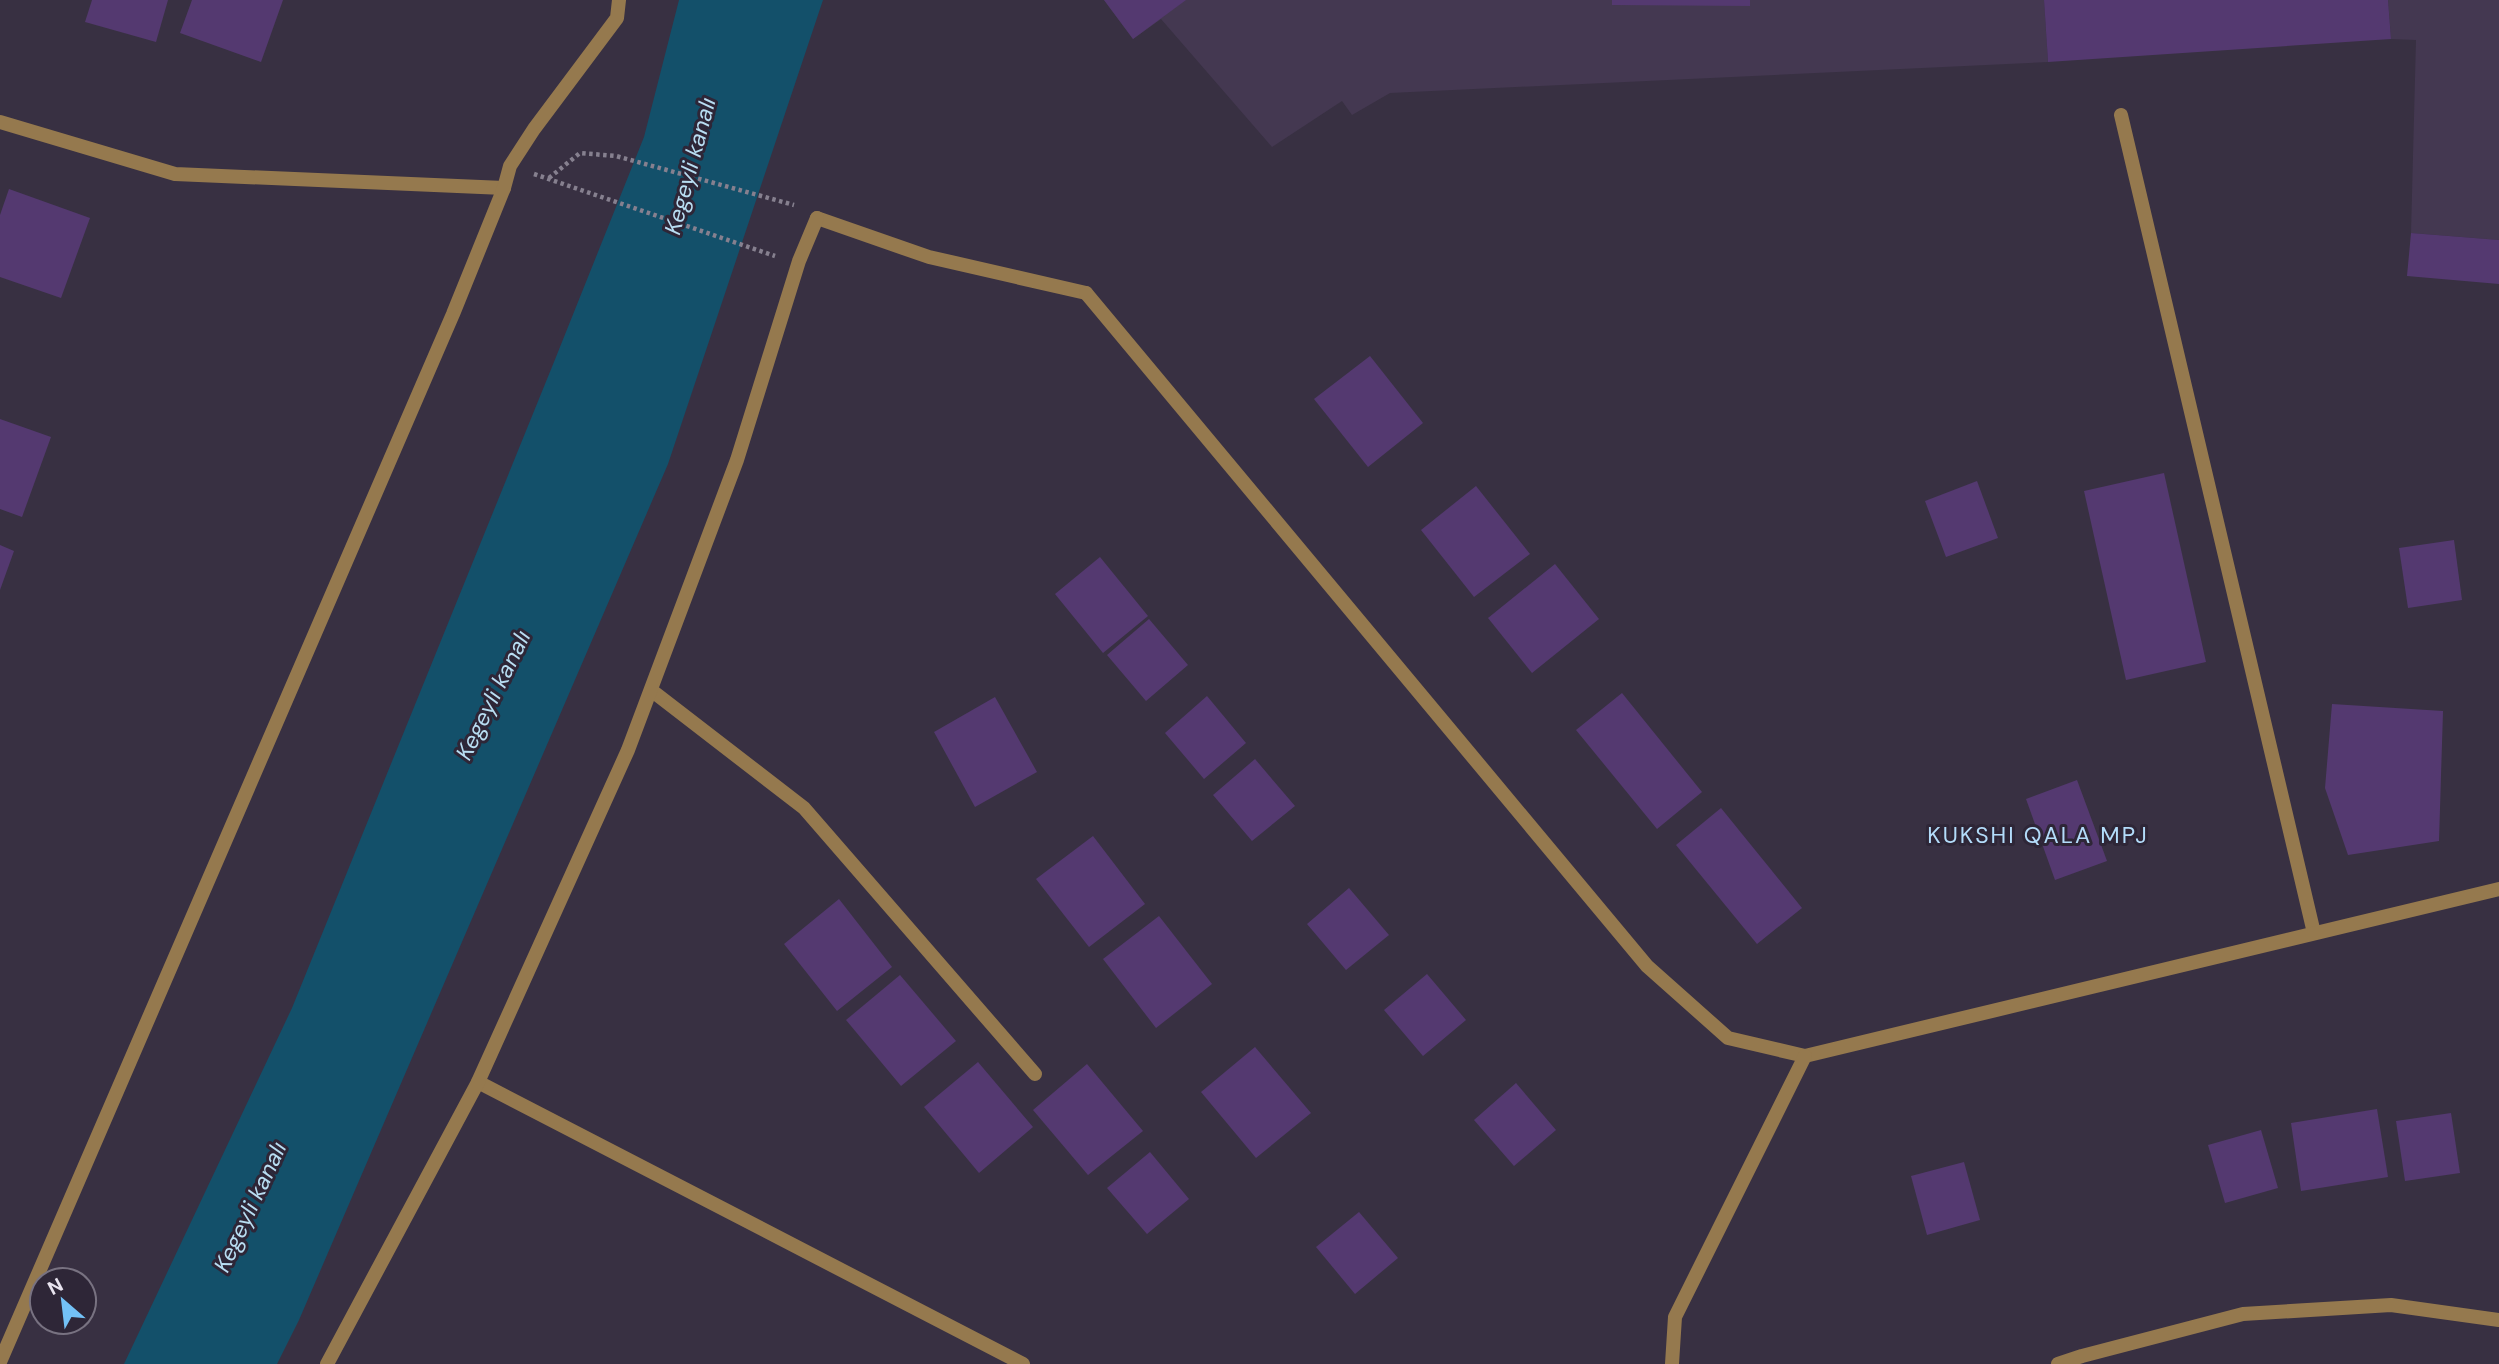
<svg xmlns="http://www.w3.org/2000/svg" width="2499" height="1364" font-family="'DM Sans',sans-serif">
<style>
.built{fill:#443851}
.water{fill:#13506a}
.building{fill:#543970}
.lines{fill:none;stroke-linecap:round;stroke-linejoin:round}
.path{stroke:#86808f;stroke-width:4.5;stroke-dasharray:3.5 3.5;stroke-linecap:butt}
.service{stroke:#95794e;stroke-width:14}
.minor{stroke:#95794e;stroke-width:14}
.labels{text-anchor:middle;stroke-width:6;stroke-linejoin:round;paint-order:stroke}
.water-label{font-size:23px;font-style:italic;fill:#b8ddf2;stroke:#2e2637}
.neighbourhood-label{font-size:23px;letter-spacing:2px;fill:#b3dcfa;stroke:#2e2637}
</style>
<rect width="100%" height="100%" fill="#383042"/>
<g class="built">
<path d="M 1104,0 L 2044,0 L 2048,62 L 1390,93 L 1352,115 L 1342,101 L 1272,147 L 1161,19 L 1133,39 Z"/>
<path d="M 2388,0 L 2499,0 L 2499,240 L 2411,233 L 2416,40 L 2391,39 Z"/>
</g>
<path class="water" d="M 679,0 L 823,0 L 668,464 L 299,1320 L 277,1364 L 124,1364 L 292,1008 L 556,357 L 644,137 Z"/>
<g class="building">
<path d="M 92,0 L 168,0 L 156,42 L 85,22 Z"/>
<path d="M 192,0 L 283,0 L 261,62 L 180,33 Z"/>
<path d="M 1104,0 L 1186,0 L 1133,39 Z"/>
<path d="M 1612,0 L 1750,0 L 1750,6 L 1612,5 Z"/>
<path d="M 2044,0 L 2388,0 L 2391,39 L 2048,62 Z"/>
<path d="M 9,189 L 90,218 L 61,298 L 0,277 L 0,215 Z"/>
<path d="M 2411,233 L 2499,240 L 2499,284 L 2407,276 Z"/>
<path d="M 1370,356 L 1423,423 L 1368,467 L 1314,399 Z"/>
<path d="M 0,419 L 51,437 L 22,517 L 0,509 Z"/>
<path d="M 2164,473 L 2206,662 L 2126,680 L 2084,491 Z"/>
<path d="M 1977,481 L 1998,538 L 1946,557 L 1925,501 Z"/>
<path d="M 1476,486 L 1530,554 L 1474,597 L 1421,530 Z"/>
<path d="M 2454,540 L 2462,600 L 2408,608 L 2399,548 Z"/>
<path d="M 0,545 L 14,551 L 0,590 Z"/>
<path d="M 1100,557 L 1148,616 L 1103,653 L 1055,594 Z"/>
<path d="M 1555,564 L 1599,619 L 1532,673 L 1488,618 Z"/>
<path d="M 1149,619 L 1188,665 L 1146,701 L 1107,655 Z"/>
<path d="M 1622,693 L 1702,792 L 1657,829 L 1576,730 Z"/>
<path d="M 1207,696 L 1246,743 L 1204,779 L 1165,733 Z"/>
<path d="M 995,697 L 1037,772 L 975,807 L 934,732 Z"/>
<path d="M 2332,704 L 2443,711 L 2439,841 L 2348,855 L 2325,788 Z"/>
<path d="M 1255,759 L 1295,806 L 1252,841 L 1213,795 Z"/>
<path d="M 2077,780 L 2107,861 L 2055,880 L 2026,799 Z"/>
<path d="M 1721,808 L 1802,908 L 1757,944 L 1676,845 Z"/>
<path d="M 1093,836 L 1145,904 L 1089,947 L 1036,879 Z"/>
<path d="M 1349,888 L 1389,935 L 1346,970 L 1307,924 Z"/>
<path d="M 839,899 L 892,967 L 837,1011 L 784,944 Z"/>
<path d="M 1159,916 L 1212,984 L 1156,1028 L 1103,959 Z"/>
<path d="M 1427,974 L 1466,1020 L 1423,1056 L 1384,1010 Z"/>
<path d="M 900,975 L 956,1041 L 901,1086 L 846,1020 Z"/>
<path d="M 1255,1047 L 1311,1113 L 1256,1158 L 1201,1092 Z"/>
<path d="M 978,1062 L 1033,1127 L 979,1173 L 924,1107 Z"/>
<path d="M 1087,1064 L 1143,1131 L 1088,1175 L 1033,1110 Z"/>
<path d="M 1516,1083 L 1556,1130 L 1514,1166 L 1474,1120 Z"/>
<path d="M 2377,1109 L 2388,1177 L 2301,1191 L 2291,1123 Z"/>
<path d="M 2451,1113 L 2460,1173 L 2405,1181 L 2396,1121 Z"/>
<path d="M 2261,1130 L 2278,1188 L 2225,1203 L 2208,1145 Z"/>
<path d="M 1150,1152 L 1189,1199 L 1147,1234 L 1107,1188 Z"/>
<path d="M 1964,1162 L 1980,1220 L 1927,1235 L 1911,1176 Z"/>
<path d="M 1359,1212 L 1398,1258 L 1355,1294 L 1316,1247 Z"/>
</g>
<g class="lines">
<g class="path">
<path d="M 534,174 L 775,256"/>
<path d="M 549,178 L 580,153 L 616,156 L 794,205"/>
</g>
<path class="service" d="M 817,218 L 929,257 L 1086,293"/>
<g class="minor">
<path d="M 2121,115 L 2314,933"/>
<path d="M 0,122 L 175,174 L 504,188"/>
<path d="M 1086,293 L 1647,966 L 1728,1038 L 1805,1056 L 2499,889"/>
<path d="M 651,690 L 804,808 L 1035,1074"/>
<path d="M 478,1082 L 1023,1364"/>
<path d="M 0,1362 L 453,314 L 504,188 L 510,166 L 534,129 L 617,18 L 619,0"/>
<path d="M 327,1364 L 478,1082 L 628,750 L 737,460 L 799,261 L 817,218"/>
<path d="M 1672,1364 L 1675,1317 L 1805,1056"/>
<path d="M 2058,1364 L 2082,1356 L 2243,1314 L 2391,1305 L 2499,1320"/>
</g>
</g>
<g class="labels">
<g class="water-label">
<text transform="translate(690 166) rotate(-75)" y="8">Kegeyli kanalı</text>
<text transform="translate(493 695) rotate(-64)" y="8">Kegeyli kanalı</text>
<text transform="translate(250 1207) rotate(-65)" y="8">Kegeyli kanalı</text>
</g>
<g class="neighbourhood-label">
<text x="2038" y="843">KUKSHI QALA MPJ</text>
</g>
</g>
<g transform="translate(63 1301) rotate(332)"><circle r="33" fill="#2e2637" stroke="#787281" stroke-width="2"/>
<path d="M0-5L12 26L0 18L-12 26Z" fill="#73c1f6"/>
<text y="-10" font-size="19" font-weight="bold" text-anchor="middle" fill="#e8e3ef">N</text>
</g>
</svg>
